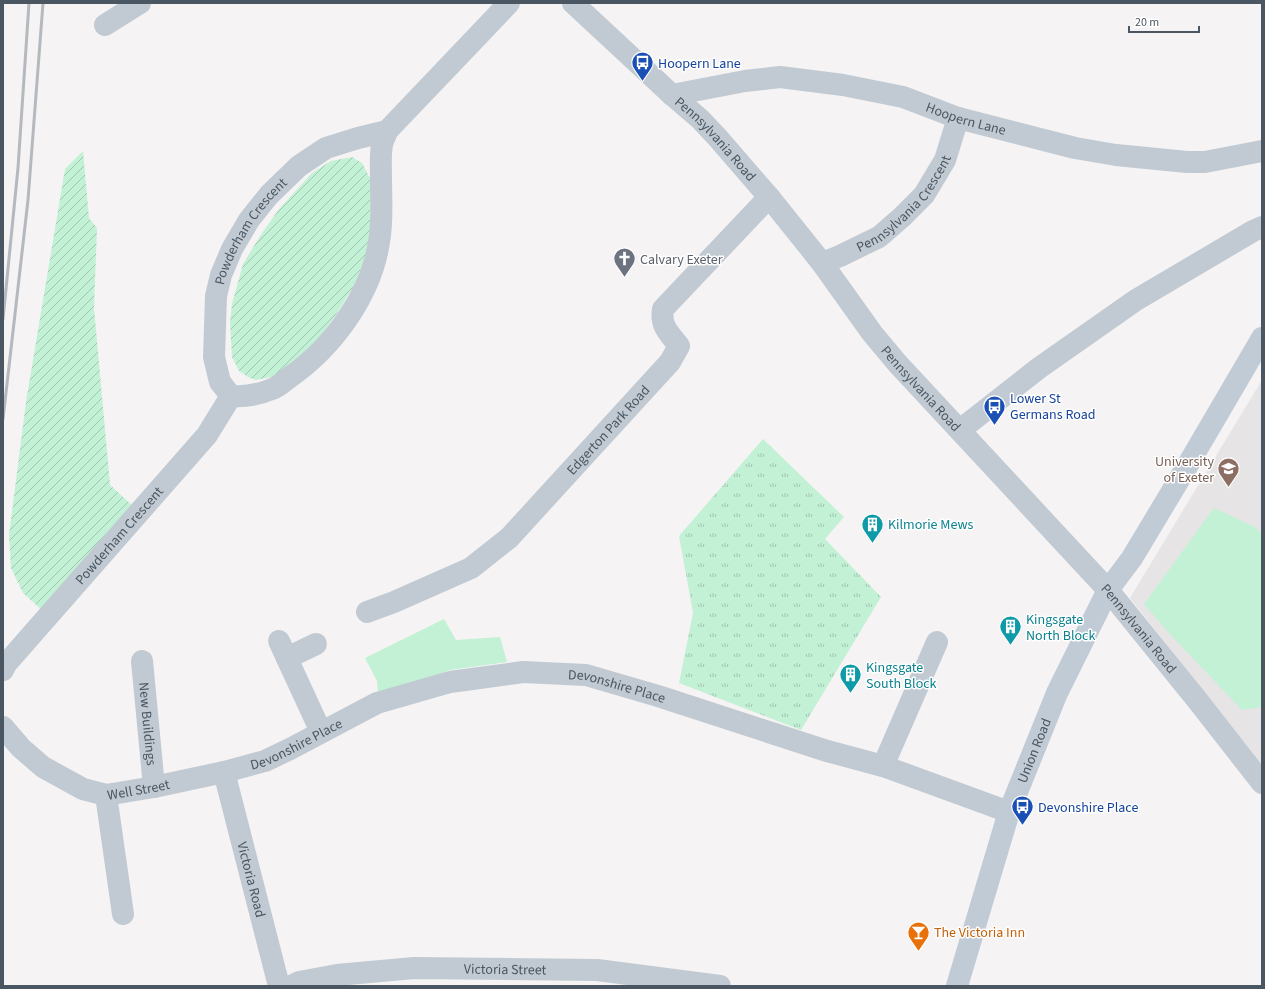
<svg xmlns="http://www.w3.org/2000/svg" width="1265" height="989" font-family="'Source Sans 3',sans-serif">
<style>
.education{fill:#e6e4e5}
.grass{fill:#c3f1d5}
.park{fill:url(#park-tufts)}
.garden{fill:url(#garden-furrows)}
.lines{fill:none;stroke-linecap:round;stroke-linejoin:round}
.street{stroke:#c1cad2;stroke-width:22}
.secondary{stroke:#c1cbd6;stroke-width:22}
.rail{stroke:#b5b8bd;stroke-width:3}
.labels{text-anchor:middle;stroke-width:3;stroke-linejoin:round;paint-order:stroke}
.transit-label{font-size:14px;fill:#164399;stroke:#fff;text-anchor:start}
.street-label{font-size:14px;fill:#4a5661;stroke:#fff}
.worship-label{font-size:14px;fill:#5b616d;stroke:#fff;text-anchor:start}
.education-label{font-size:14px;fill:#785e54;stroke:#fff;text-anchor:end}
.culture-label{font-size:14px;fill:#0d838f;stroke:#fff;text-anchor:start}
.food-label{font-size:14px;fill:#c56008;stroke:#fff;text-anchor:start}
</style>
<defs>
<pattern id="park-tufts" width="24" height="20" patternUnits="userSpaceOnUse"><rect width="24" height="20" fill="#c3f1d5"/><path d="M3 7l-1-3M5 7V3M7 7l1-3M15 17l-1-3M17 17v-4M19 17l1-3" fill="none" stroke="#a0c6b0"/></pattern>
<pattern id="garden-furrows" width="10" height="10" patternUnits="userSpaceOnUse"><rect width="10" height="10" fill="#c3f1d5"/><path d="M-1 1l2-2M0 10L10 0M9 11l2-2" fill="none" stroke="#a0c6b0"/></pattern>
</defs>
<rect width="100%" height="100%" fill="#f5f3f3"/>
<path class="education" d="M 1262,380 L 1262,766 L 1130,598 Z"/>
<g class="grass">
<path d="M 1214,508 L 1255,527 L 1262,534 L 1262,707 L 1242,710 L 1171,635 L 1144,604 Z"/>
<path d="M 444,619 L 456,640 L 500,637 L 507,662 L 450,670 L 391,692 L 378,694 L 377,681 L 365,658 Z"/>
</g>
<path class="park" d="M 763,439 L 844,517 L 825,539 L 881,597 L 801,730 L 679,683 L 693,613 L 679,536 Z"/>
<g class="garden">
<path d="M 83,151 L 89,218 L 97,228 L 94,308 L 110,485 L 133,506 L 45,613 L 23,593 L 11,568 L 9,535 L 26,402 L 65,169 Z"/>
<path d="M 352,157 L 362,163 L 371,180 L 371,242 L 355,284 L 336,315 L 310,350 L 277,376 L 256,380 L 248,377 L 239,371 L 232,357 L 230,323 L 232,304 L 243,264 L 260,236 L 279,209 L 312,173 L 331,161 Z"/>
</g>
<g class="lines">
<g class="street">
<path id="s1" d="M 573,3 L 672,95 L 700,119 L 717,137 L 769,197 L 822,263 L 872,333 L 897,363 L 1108,590 L 1198,701 L 1262,783"/>
<path d="M 105,25 L 140,3"/>
<path id="s2" d="M 672,95 L 745,81 L 780,77 L 843,85 L 903,97 L 958,118 L 1075,148 L 1116,155 L 1187,162 L 1205,162 L 1262,151"/>
<path id="s3" d="M 822,263 L 840,256 L 879,237 L 902,217 L 924,195 L 945,160 L 958,118"/>
<path d="M 231,396 C 245,397 258,395 272,389 C 278,387 284,381 290,377 C 333,347 371,295 379,242 C 383,221 381,199 381,178 C 381,167 380,156 382,145 C 383,140 386,135 387,131 L 509,3"/>
<path id="s4" d="M 231,396 L 220,382 L 214,357 L 216,296 L 221,275 L 232,249 L 249,220 L 269,195 L 299,166 L 326,148 L 358,138 L 387,131"/>
<path d="M 960,430 L 1039,368 L 1136,300 L 1253,231 L 1262,227"/>
<path id="s5" d="M 367,612 L 394,602 L 471,568 L 509,538 L 670,362 L 679,346 C 669,333 660,326 663,309 L 769,197"/>
<path d="M 279,641 L 321,732"/>
<path d="M 287,658 L 316,644"/>
<path id="s6" d="M 142,661 L 154,787"/>
<path id="s7" d="M 3,670 L 6,664 L 207,435 L 231,396"/>
<path id="s8" d="M 3,727 L 21,748 L 43,767 L 83,789 L 106,795 L 154,787 L 224,772 L 265,761 L 290,749 L 377,703 L 450,682 L 523,672 L 586,675 L 658,696 L 827,751 L 883,766 L 1009,812"/>
<path d="M 883,766 L 937,642"/>
<path id="s9" d="M 224,772 L 279,986"/>
<path d="M 106,795 L 123,914"/>
<path id="s10" d="M 291,986 L 299,982 L 337,975 L 414,968 L 597,970 L 720,986"/>
</g>
<path class="secondary" id="s11" d="M 957,986 L 1009,812 L 1057,693 L 1108,590 L 1132,558 L 1183,473 L 1262,338"/>
<g class="rail">
<path d="M 3,319 L 18,168 L 29,3"/>
<path d="M 3,419 L 28,200 L 43,3"/>
</g>
</g>
<defs>
<symbol id="bus-pin" viewBox="-11 -11 22 30"><path d="M0 17L-7.5 6A9.5 9.5 0 1 1 7.5 6Z" fill="#1a4fb4" stroke="#fff"/><path d="M-5-6H5V4H4V6H2V4H-2V6H-4V4H-5ZM-3.5-4V0h7V-4ZM-3.5 1.2v1.5H-2V1.2ZM2 1.2v1.5H3.5V1.2Z" fill="#fff"/></symbol>
<symbol id="church-pin" viewBox="-11 -11 22 30"><path d="M0 17L-7.5 6A9.5 9.5 0 1 1 7.5 6Z" fill="#6b7280" stroke="#fff"/><path d="M-1.2-6h2.4v3.5h3.3v2.4h-3.3V6h-2.4V-.1h-3.3v-2.4h3.3Z" fill="#fff"/></symbol>
<symbol id="university-pin" viewBox="-11 -11 22 30"><path d="M0 17L-7.5 6A9.5 9.5 0 1 1 7.5 6Z" fill="#8d6e63" stroke="#fff"/><path d="M0-5L7-2L0 1L-7-2ZM-4 1L0 2.5L4 1V4Q0 6-4 4Z" fill="#fff"/></symbol>
<symbol id="building-pin" viewBox="-11 -11 22 30"><path d="M0 17L-7.5 6A9.5 9.5 0 1 1 7.5 6Z" fill="#0f9aa8" stroke="#fff"/><path d="M-4-6H4V6H1V3H-1V6H-4ZM-2.5-4.3h1.7v1.8h-1.7ZM.8-4.3h1.7v1.8H.8ZM-2.5-1h1.7V.8h-1.7ZM.8-1h1.7V.8H.8Z" fill="#fff"/></symbol>
<symbol id="bar-pin" viewBox="-11 -11 22 30"><path d="M0 17L-7.5 6A9.5 9.5 0 1 1 7.5 6Z" fill="#e8710a" stroke="#fff"/><path d="M-6-5H6L.8 .8V4.5H3.5V6h-7V4.5H-.8V.8Z" fill="#fff"/></symbol>
</defs>
<g fill-rule="evenodd">
<use href="#bus-pin" x="630" y="50" width="25" height="34"/>
<use href="#church-pin" x="612" y="246" width="25" height="34"/>
<use href="#bus-pin" x="982" y="394" width="25" height="34"/>
<use href="#university-pin" x="1216" y="456" width="25" height="34"/>
<use href="#building-pin" x="860" y="512" width="25" height="34"/>
<use href="#building-pin" x="998" y="614" width="25" height="34"/>
<use href="#building-pin" x="838" y="662" width="25" height="34"/>
<use href="#bus-pin" x="1010" y="794" width="25" height="34"/>
<use href="#bar-pin" x="906" y="920" width="25" height="34"/>
</g>
<g class="labels">
<g class="transit-label">
<text x="658" y="68">Hoopern Lane</text>
<text x="1010" y="403">Lower St<tspan x="1010" dy="16">Germans Road</tspan></text>
<text x="1038" y="812">Devonshire Place</text>
</g>
<g class="street-label">
<text dy="5" stroke="none"><textPath href="#s2" startOffset="301">Hoopern Lane</textPath></text>
<text dy="5" stroke="none"><textPath href="#s1" startOffset="197">Pennsylvania Road</textPath></text>
<text dy="5" stroke="none"><textPath href="#s3" startOffset="104">Pennsylvania Crescent</textPath></text>
<text dy="5" stroke="none"><textPath href="#s4" startOffset="179">Powderham Crescent</textPath></text>
<text dy="5" stroke="none"><textPath href="#s1" startOffset="521">Pennsylvania Road</textPath></text>
<text dy="5" stroke="none"><textPath href="#s5" startOffset="308">Edgerton Park Road</textPath></text>
<text dy="5" stroke="none"><textPath href="#s7" startOffset="178">Powderham Crescent</textPath></text>
<text dy="5" stroke="none"><textPath href="#s1" startOffset="845">Pennsylvania Road</textPath></text>
<text dy="5" stroke="none"><textPath href="#s8" startOffset="660">Devonshire Place</textPath></text>
<text dy="5" stroke="none"><textPath href="#s6" startOffset="63">New Buildings</textPath></text>
<text dy="5" stroke="none"><textPath href="#s8" startOffset="324">Devonshire Place</textPath></text>
<text dy="5" stroke="none"><textPath href="#s11" startOffset="248">Union Road</textPath></text>
<text dy="5" stroke="none"><textPath href="#s8" startOffset="159">Well Street</textPath></text>
<text dy="5" stroke="none"><textPath href="#s9" startOffset="111">Victoria Road</textPath></text>
<text dy="5" stroke="none"><textPath href="#s10" startOffset="216">Victoria Street</textPath></text>
</g>
<g class="worship-label">
<text x="640" y="264">Calvary Exeter</text>
</g>
<g class="education-label">
<text x="1214" y="466">University<tspan x="1214" dy="16">of Exeter</tspan></text>
</g>
<g class="culture-label">
<text x="888" y="529">Kilmorie Mews</text>
<text x="1026" y="624">Kingsgate<tspan x="1026" dy="16">North Block</tspan></text>
<text x="866" y="672">Kingsgate<tspan x="866" dy="16">South Block</tspan></text>
</g>
<g class="food-label">
<text x="934" y="937">The Victoria Inn</text>
</g>
</g>
<rect width="1265" height="989" fill="none" stroke="#4a5661" stroke-width="8"/>
<path d="M1129 26v6h70v-6" fill="none" stroke="#4a5661" stroke-width="2"/>
<text x="1135" y="26" font-size="12" fill="#4a5661" stroke="#ffffff" stroke-width="3" paint-order="stroke">20 m</text>
</svg>
